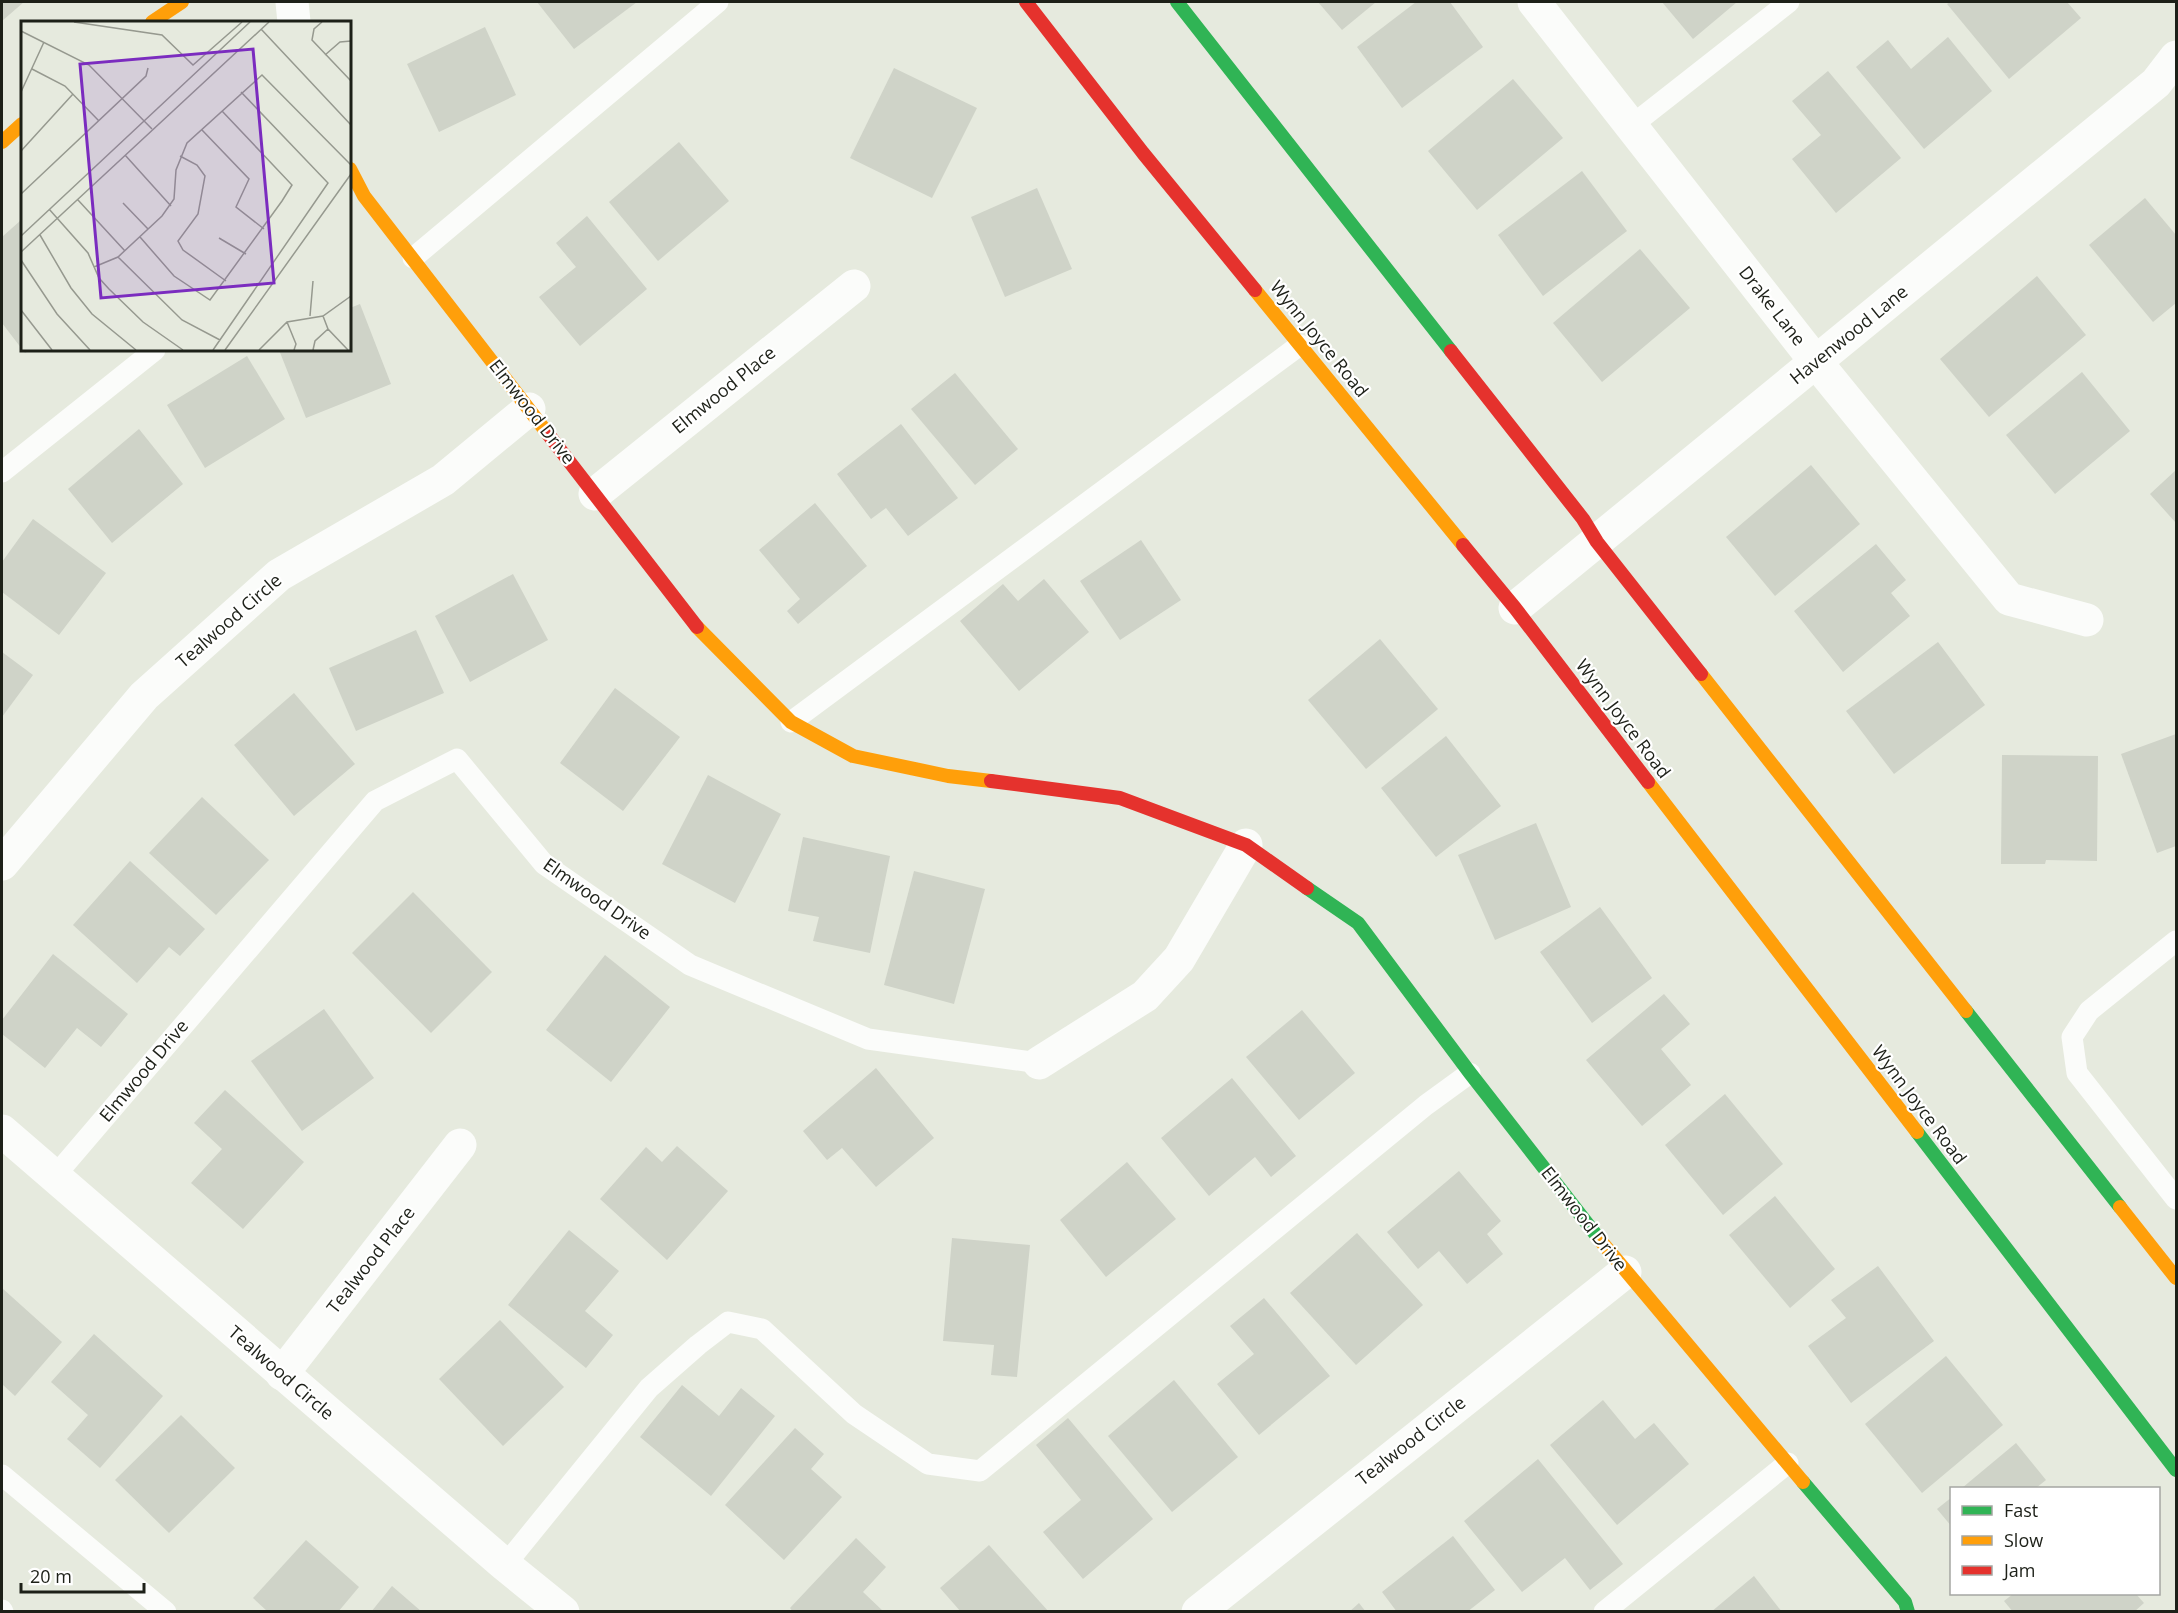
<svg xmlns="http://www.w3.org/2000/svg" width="2178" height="1613" font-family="'Open Sans',sans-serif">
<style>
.building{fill:#cfd3c8}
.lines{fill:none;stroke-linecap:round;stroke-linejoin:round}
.lane{stroke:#fbfcfa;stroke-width:21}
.street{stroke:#fbfcfa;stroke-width:33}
.fast{stroke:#30b455;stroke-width:14}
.slow{stroke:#ff9f0a;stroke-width:14}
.jam{stroke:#e5322d;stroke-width:14}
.labels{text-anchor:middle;stroke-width:4.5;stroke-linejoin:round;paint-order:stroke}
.street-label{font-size:18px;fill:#1d2018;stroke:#fff}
.inset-road{fill:none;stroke:#96998f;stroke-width:1.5}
.view{fill:#7b2cbf;fill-opacity:0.15;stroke:#7b2cbf;stroke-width:3}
.inset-edge{fill:none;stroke:#1d2018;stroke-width:3}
</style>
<rect width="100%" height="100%" fill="#e6eade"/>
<g class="building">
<path d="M 2,2 L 24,2 L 2,21 Z"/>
<path d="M 537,2 L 637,2 L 574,49 Z"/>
<path d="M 1318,2 L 1376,2 L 1342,30 Z"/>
<path d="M 1416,2 L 1450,2 L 1483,47 L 1402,108 L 1357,47 Z"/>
<path d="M 1662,2 L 1737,2 L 1693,39 Z"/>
<path d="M 1950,2 L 2067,2 L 2081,18 L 2009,79 L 1947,4 Z"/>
<path d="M 485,27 L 516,95 L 439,132 L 407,64 Z"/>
<path d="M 1948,37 L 1992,91 L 1924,149 L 1856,67 L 1888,40 L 1911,69 Z"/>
<path d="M 894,68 L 977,108 L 932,198 L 850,158 Z"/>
<path d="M 1828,71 L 1901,158 L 1836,213 L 1792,159 L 1821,135 L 1792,101 Z"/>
<path d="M 1513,79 L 1563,138 L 1477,210 L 1428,151 Z"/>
<path d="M 679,142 L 729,201 L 658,261 L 609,202 Z"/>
<path d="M 1582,171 L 1627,231 L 1543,296 L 1498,235 Z"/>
<path d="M 1037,188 L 1072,269 L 1005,297 L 971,217 Z"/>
<path d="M 2145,198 L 2176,235 L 2176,303 L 2153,322 L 2089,245 Z"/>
<path d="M 587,216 L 647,289 L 580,346 L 539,297 L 576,267 L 556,243 Z"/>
<path d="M 20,221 L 22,224 L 22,350 L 30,350 L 25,353 L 2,323 L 2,237 Z"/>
<path d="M 1640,249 L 1690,308 L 1602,382 L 1553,323 Z"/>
<path d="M 2037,276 L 2086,335 L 1989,417 L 1940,359 Z"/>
<path d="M 360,304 L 391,384 L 306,418 L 279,350 L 350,350 L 350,308 Z"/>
<path d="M 247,356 L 285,419 L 205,468 L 167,405 Z"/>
<path d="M 2082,372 L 2130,431 L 2055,494 L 2006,435 Z"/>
<path d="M 955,373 L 1018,449 L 975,485 L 911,409 Z"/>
<path d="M 901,424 L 958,498 L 908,536 L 886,508 L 871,519 L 837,474 Z"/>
<path d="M 139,429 L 183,484 L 112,543 L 68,489 Z"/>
<path d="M 1811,465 L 1860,524 L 1775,596 L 1726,537 Z"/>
<path d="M 2176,470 L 2176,523 L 2150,494 Z"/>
<path d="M 815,503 L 867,566 L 798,624 L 787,611 L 800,599 L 759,550 Z"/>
<path d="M 33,519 L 106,573 L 59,635 L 2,592 L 2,562 Z"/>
<path d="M 1141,540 L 1181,600 L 1120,640 L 1080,581 Z"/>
<path d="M 1876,544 L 1906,580 L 1891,593 L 1910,616 L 1843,672 L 1794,611 Z"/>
<path d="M 513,574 L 548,640 L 470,682 L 435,616 Z"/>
<path d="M 1044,579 L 1089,632 L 1019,691 L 960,621 L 1003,584 L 1018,601 Z"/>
<path d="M 416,630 L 444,693 L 356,731 L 329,668 Z"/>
<path d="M 1380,639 L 1438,709 L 1366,769 L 1308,700 Z"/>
<path d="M 1938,642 L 1985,705 L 1894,774 L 1846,711 Z"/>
<path d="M 2,652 L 33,675 L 2,717 Z"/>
<path d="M 615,688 L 680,737 L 623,811 L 560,763 Z"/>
<path d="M 294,693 L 355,764 L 294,816 L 234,745 Z"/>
<path d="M 2176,734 L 2176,846 L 2157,853 L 2121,754 Z"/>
<path d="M 1446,736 L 1501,806 L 1436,857 L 1381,788 Z"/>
<path d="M 2002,755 L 2098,756 L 2097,861 L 2046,860 L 2045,864 L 2001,864 Z"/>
<path d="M 708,775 L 781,814 L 735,903 L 662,864 Z"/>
<path d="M 202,797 L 269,860 L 216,915 L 149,853 Z"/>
<path d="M 1536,823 L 1571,907 L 1495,940 L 1458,855 Z"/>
<path d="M 803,837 L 890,856 L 870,953 L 813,941 L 819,917 L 788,911 Z"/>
<path d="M 130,861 L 205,929 L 180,956 L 169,947 L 137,983 L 73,925 Z"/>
<path d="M 914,871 L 985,889 L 954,1004 L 884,985 Z"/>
<path d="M 413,892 L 492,972 L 431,1033 L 352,953 Z"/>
<path d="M 1600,907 L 1652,978 L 1592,1023 L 1540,952 Z"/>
<path d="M 53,954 L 128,1014 L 101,1047 L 77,1028 L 45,1068 L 2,1034 L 2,1020 Z"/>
<path d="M 605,955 L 670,1007 L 611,1082 L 546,1030 Z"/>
<path d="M 1664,994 L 1690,1024 L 1661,1049 L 1691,1085 L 1642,1126 L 1586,1060 Z"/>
<path d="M 324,1009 L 374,1078 L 302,1131 L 251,1061 Z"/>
<path d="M 1302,1010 L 1355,1073 L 1299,1120 L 1246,1057 Z"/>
<path d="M 876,1068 L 934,1138 L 876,1187 L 842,1148 L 827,1160 L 803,1131 Z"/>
<path d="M 1232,1078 L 1296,1156 L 1271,1177 L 1255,1157 L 1209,1196 L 1161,1138 Z"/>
<path d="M 225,1090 L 304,1162 L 243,1229 L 191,1183 L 222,1149 L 194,1123 Z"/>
<path d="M 1725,1094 L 1783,1164 L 1723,1215 L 1665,1145 Z"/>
<path d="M 677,1146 L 728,1191 L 667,1260 L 600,1199 L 646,1147 L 662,1162 Z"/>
<path d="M 1127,1162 L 1176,1219 L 1106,1277 L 1060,1220 Z"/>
<path d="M 1459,1171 L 1501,1221 L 1487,1234 L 1503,1254 L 1467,1284 L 1439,1251 L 1418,1269 L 1387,1232 Z"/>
<path d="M 1775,1196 L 1835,1269 L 1790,1308 L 1729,1235 Z"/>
<path d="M 569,1230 L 619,1271 L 585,1311 L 613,1335 L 586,1368 L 508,1305 Z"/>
<path d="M 1357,1233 L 1423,1305 L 1356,1365 L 1290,1293 Z"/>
<path d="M 952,1238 L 1030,1245 L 1017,1377 L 991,1375 L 994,1345 L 943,1341 Z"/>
<path d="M 1878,1266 L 1934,1341 L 1851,1403 L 1808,1346 L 1846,1318 L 1831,1300 Z"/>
<path d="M 2,1288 L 62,1342 L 15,1396 L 2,1384 Z"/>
<path d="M 1264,1298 L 1330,1376 L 1259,1435 L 1217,1384 L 1254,1354 L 1230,1326 Z"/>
<path d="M 500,1320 L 564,1387 L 503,1446 L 439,1379 Z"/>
<path d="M 94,1334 L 163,1396 L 100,1468 L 67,1439 L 88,1415 L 51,1382 Z"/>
<path d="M 1946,1356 L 2003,1425 L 1922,1493 L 1865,1424 Z"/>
<path d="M 1174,1380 L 1238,1457 L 1172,1512 L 1108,1436 Z"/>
<path d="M 682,1385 L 719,1416 L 741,1388 L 775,1416 L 711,1496 L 640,1437 Z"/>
<path d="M 1603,1400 L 1635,1439 L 1654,1423 L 1689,1464 L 1617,1525 L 1550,1445 Z"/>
<path d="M 181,1415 L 235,1468 L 169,1533 L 115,1480 Z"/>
<path d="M 1068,1418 L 1153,1519 L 1083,1579 L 1043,1532 L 1081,1500 L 1036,1445 Z"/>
<path d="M 795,1428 L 824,1454 L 811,1469 L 842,1497 L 784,1560 L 725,1505 Z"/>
<path d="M 2016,1443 L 2046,1480 L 2036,1488 L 1962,1488 Z"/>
<path d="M 1538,1459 L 1623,1564 L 1590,1590 L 1565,1558 L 1522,1592 L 1464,1521 Z"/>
<path d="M 1952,1497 L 1952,1527 L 1937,1509 Z"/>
<path d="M 1453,1536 L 1495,1590 L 1467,1612 L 1397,1612 L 1382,1592 Z"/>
<path d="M 856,1538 L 886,1567 L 863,1592 L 884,1612 L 793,1612 L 790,1608 Z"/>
<path d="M 306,1540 L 359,1587 L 338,1612 L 268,1612 L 253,1598 Z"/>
<path d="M 989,1545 L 1049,1612 L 961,1612 L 940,1588 Z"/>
<path d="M 1754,1576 L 1782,1612 L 1711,1612 Z"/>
<path d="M 392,1586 L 422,1612 L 371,1612 Z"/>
<path d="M 2013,1594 L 2136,1594 L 2144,1603 L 2134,1612 L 2013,1612 L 2004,1601 Z"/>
<path d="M 1359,1603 L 1366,1612 L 1349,1612 Z"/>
</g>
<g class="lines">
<g class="lane">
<path d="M 1631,126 L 1789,2"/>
<path d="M 413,258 L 718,2"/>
<path d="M 2,472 L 155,350"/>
<path d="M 791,722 L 1300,345"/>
<path d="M 2176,941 L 2089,1011 L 2072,1037 L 2077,1073 L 2176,1199"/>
<path d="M 54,1177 L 375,801 L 457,759 L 544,864 L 690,965 L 868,1039 L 1039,1063"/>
<path d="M 2,1475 L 166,1612"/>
<path d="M 505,1565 L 649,1388 L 698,1345 L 728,1322 L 762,1329 L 854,1414 L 928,1464 L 980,1471 L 1426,1105 L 1470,1073"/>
<path d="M 2,1610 L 3,1612"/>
<path d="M 1604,1612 L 1788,1463"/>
</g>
<g class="street">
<path d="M 292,2 L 294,22"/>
<path d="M 1534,2 L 1816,362 L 2009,599 L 2087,620"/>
<path d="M 595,494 L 854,286"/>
<path d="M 1515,608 L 2156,83 L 2176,57"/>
<path d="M 2,864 L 144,696 L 279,575 L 443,480 L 529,409"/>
<path d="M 1039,1063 L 1145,996 L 1179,959 L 1246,845"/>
<path d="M 2,1131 L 505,1565 L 563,1612"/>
<path d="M 282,1374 L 460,1145"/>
<path d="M 1198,1612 L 1625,1272"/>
</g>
<g class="fast">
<path d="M 1177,2 L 1451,351"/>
<path d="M 1307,888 L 1358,923 L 1470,1073 L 1600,1240"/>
<path d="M 1966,1011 L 2120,1207"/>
<path d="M 1917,1132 L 2176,1470"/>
<path d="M 1803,1482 L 1905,1602 L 1908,1612"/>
</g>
<g class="slow">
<path d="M 152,22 L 182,2"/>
<path d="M 2,142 L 22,124"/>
<path d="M 350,169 L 364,196 L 548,434"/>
<path d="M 1255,290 L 1463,545"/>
<path d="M 697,627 L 791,722 L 853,756 L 948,776 L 991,781"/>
<path d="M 1701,674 L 1966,1011"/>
<path d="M 1648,782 L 1917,1132"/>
<path d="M 2120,1207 L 2176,1278"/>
<path d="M 1600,1240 L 1803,1482"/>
</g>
<g class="jam">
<path d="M 1026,2 L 1143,153 L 1255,290"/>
<path d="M 1451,351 L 1583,519 L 1597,542 L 1701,674"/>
<path d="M 548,434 L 697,627"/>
<path d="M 1463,545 L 1515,608 L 1648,782"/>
<path d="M 991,781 L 1120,798 L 1246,845 L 1307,888"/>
</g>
</g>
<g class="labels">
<g class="street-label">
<text transform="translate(1772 306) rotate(52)" y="6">Drake Lane</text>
<text transform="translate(1849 335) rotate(-39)" y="6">Havenwood Lane</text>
<text transform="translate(1319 339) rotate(51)" y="6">Wynn Joyce Road</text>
<text transform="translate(724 390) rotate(-39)" y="6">Elmwood Place</text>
<text transform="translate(532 412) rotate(52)" y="6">Elmwood Drive</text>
<text transform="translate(229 621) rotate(-41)" y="6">Tealwood Circle</text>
<text transform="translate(1623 719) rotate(53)" y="6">Wynn Joyce Road</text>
<text transform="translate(597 899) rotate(35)" y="6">Elmwood Drive</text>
<text transform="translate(144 1071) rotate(-50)" y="6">Elmwood Drive</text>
<text transform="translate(1919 1105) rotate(53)" y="6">Wynn Joyce Road</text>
<text transform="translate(1584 1219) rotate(52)" y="6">Elmwood Drive</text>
<text transform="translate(371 1260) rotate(-52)" y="6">Tealwood Place</text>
<text transform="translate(281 1373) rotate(41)" y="6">Tealwood Circle</text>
<text transform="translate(1411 1441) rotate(-38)" y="6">Tealwood Circle</text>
</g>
</g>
<g transform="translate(21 21)">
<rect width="330" height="330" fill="#e6eade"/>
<path class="inset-road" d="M 53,1 L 141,14 L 172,44 L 221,1M 301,1 L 293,8 L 291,19 L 330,60M 240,8 L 330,104M 0,10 L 68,44 L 131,108M 304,34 L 319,21 L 330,20M 11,48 L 44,65 L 78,100M 0,71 L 23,21M 181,109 L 228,158 L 215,186 L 243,208M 0,130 L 52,73M 104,134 L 150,185M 159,135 L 176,144 L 184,155 L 177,193 L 157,220 L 162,229 L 205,260M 0,173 L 125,55 L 127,47M 57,179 L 104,230M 102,182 L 127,208M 28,188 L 67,232 L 78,257 L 88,268 L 122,301 L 162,329M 19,214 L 50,267 L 71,293 L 115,329M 0,215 L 229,1M 119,216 L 153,255 L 189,279 L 261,180 L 271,164 L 201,90M 198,217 L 225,233M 0,231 L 248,1M 97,236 L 161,299 L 199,319M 0,239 L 36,293 L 69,329M 73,246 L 97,236 L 141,195 L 153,178 L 155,149 L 166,122 L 241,54 L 330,144M 0,289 L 31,329M 289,295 L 292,260M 302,295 L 307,308 L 327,329M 266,301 L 275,323 L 273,329M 192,329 L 307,162 L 220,71M 204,329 L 330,153M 238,329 L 266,301 L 302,295 L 330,275M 292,329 L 294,320 L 307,308"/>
<path class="view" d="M 232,28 L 253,262 L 80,277 L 59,43 Z"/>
<rect width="330" height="330" class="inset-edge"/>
</g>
<rect width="2178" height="1613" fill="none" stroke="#1d2018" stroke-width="6"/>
<rect x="1950" y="1487" width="210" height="108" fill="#ffffff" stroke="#a5a6a3" stroke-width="1.5"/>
<rect x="1962" y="1506" width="30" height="9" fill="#30b455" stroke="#a5a6a3" stroke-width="1.5"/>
<text x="2004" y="1517" font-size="18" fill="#1d2018">Fast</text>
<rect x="1962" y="1536" width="30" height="9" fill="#ff9f0a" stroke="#a5a6a3" stroke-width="1.5"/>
<text x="2004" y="1547" font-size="18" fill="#1d2018">Slow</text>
<rect x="1962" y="1566" width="30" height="9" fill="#e5322d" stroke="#a5a6a3" stroke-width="1.5"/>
<text x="2004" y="1577" font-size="18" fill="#1d2018">Jam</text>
<path d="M21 1583v9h123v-9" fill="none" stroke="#1d2018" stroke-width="3"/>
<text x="30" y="1583" font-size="18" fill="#1d2018" stroke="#ffffff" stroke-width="4.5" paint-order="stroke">20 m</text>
</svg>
